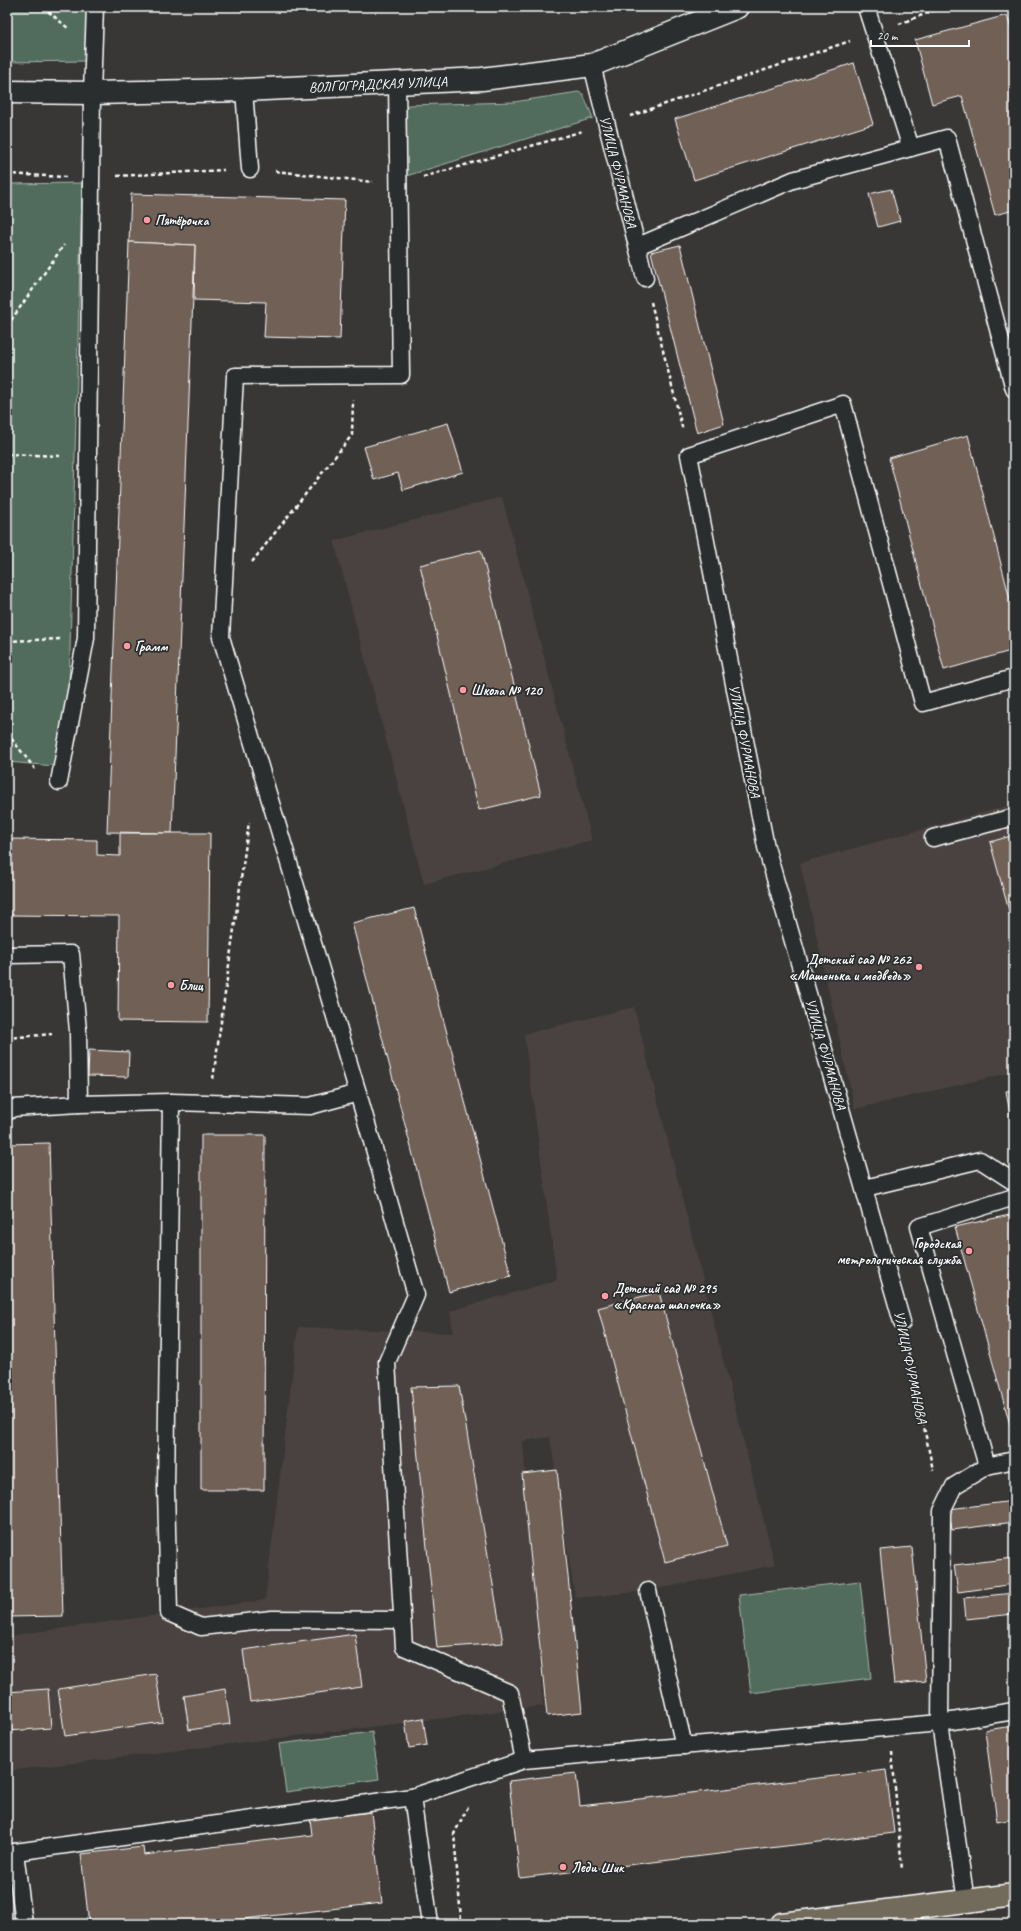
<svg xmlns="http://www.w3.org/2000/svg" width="1021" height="1931" font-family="Caveat,sans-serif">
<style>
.built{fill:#48433f}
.green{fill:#516c5b;stroke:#a8b6ad}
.building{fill:#6f6055;stroke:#fff}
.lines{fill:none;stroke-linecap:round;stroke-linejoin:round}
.lane-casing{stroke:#fff;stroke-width:19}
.secondary-casing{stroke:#fff;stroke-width:25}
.primary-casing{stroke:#fff;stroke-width:25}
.path{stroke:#fff;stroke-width:2.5;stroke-dasharray:4 3;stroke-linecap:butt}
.lane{stroke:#2a2d2e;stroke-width:16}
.secondary{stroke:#2a2d2e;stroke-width:22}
.primary{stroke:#726b5a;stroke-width:22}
.poi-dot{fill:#ff9aa2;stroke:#2a2d2e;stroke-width:1.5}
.labels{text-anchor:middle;stroke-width:3.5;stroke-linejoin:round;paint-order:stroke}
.street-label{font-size:14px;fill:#fff;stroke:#2a2d2e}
.poi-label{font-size:14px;font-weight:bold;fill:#fff;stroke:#2a2d2e;text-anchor:start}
</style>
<rect width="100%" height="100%" fill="#383736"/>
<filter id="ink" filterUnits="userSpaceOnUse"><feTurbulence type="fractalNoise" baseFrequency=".025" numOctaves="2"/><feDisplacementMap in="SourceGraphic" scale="8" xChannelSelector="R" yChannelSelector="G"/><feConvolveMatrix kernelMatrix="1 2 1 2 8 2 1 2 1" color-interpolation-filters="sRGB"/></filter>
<g filter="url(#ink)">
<g class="built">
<path d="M 502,497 L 592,840 L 424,884 L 334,541 Z"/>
<path d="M 1014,804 L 1014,1072 L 855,1109 L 800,863 Z"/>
<path d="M 634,1007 L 775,1565 L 648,1591 L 575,1598 L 550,1437 L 523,1441 L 543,1706 L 7,1771 L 7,1636 L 265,1600 L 298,1327 L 453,1333 L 450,1311 L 557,1280 L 524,1034 Z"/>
</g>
<g class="green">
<path d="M 7,7 L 88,7 L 86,61 L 7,62 Z"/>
<path d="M 578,92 L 583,94 L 593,118 L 403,177 L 405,109 L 408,105 L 514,102 Z"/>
<path d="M 82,183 L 67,767 L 7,762 L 7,184 Z"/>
<path d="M 860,1581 L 871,1678 L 751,1693 L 739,1595 Z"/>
<path d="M 372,1732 L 379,1779 L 286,1792 L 279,1744 Z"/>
</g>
<g class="building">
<path d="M 1007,15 L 1014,40 L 1014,210 L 995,215 L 962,96 L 932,104 L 915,40 Z"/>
<path d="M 854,63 L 873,124 L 694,180 L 675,119 Z"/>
<path d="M 891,189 L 900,221 L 878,227 L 869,194 Z"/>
<path d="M 131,194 L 345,200 L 340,339 L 264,337 L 266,302 L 194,300 L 195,245 L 129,242 Z"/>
<path d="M 129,242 L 195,245 L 172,833 L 107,832 Z"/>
<path d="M 680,245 L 724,424 L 697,433 L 651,252 Z"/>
<path d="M 448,423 L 463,472 L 403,490 L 398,473 L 374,480 L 364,447 Z"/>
<path d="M 968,435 L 1014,615 L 1014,650 L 944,670 L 889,458 Z"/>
<path d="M 481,550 L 541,795 L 479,810 L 420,565 Z"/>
<path d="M 120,833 L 210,833 L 208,1022 L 118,1021 L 119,916 L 7,915 L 7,839 L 97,840 L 97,855 L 120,856 Z"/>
<path d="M 1014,835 L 1014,929 L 990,842 Z"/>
<path d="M 414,908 L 511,1276 L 449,1292 L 352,923 Z"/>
<path d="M 89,1050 L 129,1052 L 128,1077 L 88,1076 Z"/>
<path d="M 1014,1090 L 1014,1119 L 1011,1120 L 1006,1091 Z"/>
<path d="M 201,1135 L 265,1135 L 264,1490 L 201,1490 Z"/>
<path d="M 49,1143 L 63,1616 L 7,1617 L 7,1144 Z"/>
<path d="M 1014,1214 L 1014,1439 L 955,1227 Z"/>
<path d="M 659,1292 L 727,1546 L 665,1562 L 598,1308 Z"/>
<path d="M 459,1386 L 503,1643 L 437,1648 L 411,1387 Z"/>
<path d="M 557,1470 L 582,1712 L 547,1716 L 522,1474 Z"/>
<path d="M 1014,1501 L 1014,1522 L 952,1530 L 949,1509 Z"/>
<path d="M 912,1547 L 926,1681 L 894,1684 L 880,1550 Z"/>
<path d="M 1014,1558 L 1014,1584 L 958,1592 L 954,1565 Z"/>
<path d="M 1014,1593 L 1014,1614 L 966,1619 L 964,1598 Z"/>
<path d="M 355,1634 L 362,1687 L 250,1702 L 243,1650 Z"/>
<path d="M 156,1674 L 163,1722 L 65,1736 L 58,1689 Z"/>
<path d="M 48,1689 L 51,1728 L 7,1731 L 7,1692 Z"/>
<path d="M 225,1689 L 230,1724 L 189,1730 L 184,1696 Z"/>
<path d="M 423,1718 L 427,1745 L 409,1748 L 405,1721 Z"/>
<path d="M 1014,1726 L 1014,1819 L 997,1822 L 985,1730 Z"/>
<path d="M 886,1770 L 894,1833 L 520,1878 L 509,1781 L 576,1773 L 580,1806 Z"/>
<path d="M 371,1812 L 382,1903 L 201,1924 L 89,1924 L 81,1854 L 143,1847 L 144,1855 L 312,1835 L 310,1819 Z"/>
</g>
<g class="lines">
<defs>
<g id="lane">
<path d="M 866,7 L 911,148"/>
<path id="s1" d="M 592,65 L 645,278"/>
<path d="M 397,82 L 401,375 L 235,376 L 221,637 L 358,1093 L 416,1295 L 387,1362 L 404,1647 L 510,1693 L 524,1760"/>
<path d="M 244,90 L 250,169"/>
<path d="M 638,246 L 793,180 L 947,138 L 1014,389"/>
<path d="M 59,782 L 86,638 L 92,93 L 95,7"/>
<path d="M 933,838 L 1014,817"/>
<path d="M 7,955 L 71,954 L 78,1031 L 79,1104"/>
<path d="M 171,1102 L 166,1488 L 169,1613 L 201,1627 L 272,1619 L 402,1620"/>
<path d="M 7,1112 L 13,1108 L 79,1104 L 171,1102 L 310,1106 L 358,1093"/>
<path d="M 865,1188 L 980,1160 L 1014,1182"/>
<path d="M 1014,1197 L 919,1227 L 987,1466 L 1014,1460"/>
<path d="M 902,1322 L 766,847 L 689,455 L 843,404 L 923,703 L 1014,678"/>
<path d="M 648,1591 L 684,1746"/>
<path d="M 412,1797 L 430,1924"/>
<path d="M 15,1852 L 412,1797 L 524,1760 L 940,1723 L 1014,1711"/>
<path d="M 7,1853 L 15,1852 L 24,1924"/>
<path d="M 966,1901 L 940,1723 L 942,1511 L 954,1486 L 987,1466"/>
</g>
<g id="secondary">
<path id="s2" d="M 7,92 L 92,93 L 244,90 L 482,79 L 592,65 L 737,7"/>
</g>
<path id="primary" d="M 782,1924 L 1014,1895"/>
</defs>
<use href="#lane" class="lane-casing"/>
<use href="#secondary" class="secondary-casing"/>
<use href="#primary" class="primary-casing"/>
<g class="path">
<path d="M 43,7 L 69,29"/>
<path d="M 899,24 L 943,7"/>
<path d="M 630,116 L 850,41"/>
<path d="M 275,171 L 373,182"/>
<path d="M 7,174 L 66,177"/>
<path d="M 117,176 L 224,170"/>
<path d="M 423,177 L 583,131"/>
<path d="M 651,302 L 683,431"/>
<path d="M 7,326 L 64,245"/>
<path d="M 7,454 L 62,456"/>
<path d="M 252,562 L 352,435 L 353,400"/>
<path d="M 7,641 L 60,639"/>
<path d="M 7,733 L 35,769"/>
<path d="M 7,1038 L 52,1034"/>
<path d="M 213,1079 L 249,822"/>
<path d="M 907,1346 L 933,1470"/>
<path d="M 892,1752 L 902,1870"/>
<path d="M 461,1919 L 454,1834 L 469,1805"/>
</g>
<use href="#lane" class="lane"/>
<use href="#secondary" class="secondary"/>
<use href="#primary" class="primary"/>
</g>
</g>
<g class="poi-dot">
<circle cx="147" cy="220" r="4"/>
<circle cx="127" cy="646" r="4"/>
<circle cx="463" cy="690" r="4"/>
<circle cx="919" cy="967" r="4"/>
<circle cx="171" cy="985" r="4"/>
<circle cx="969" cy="1251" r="4"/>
<circle cx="605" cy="1296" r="4"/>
<circle cx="563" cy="1867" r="4"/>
</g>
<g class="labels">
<g class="street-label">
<text dy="5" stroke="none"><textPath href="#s2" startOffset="371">ВОЛГОГРАДСКАЯ УЛИЦА</textPath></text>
<text dy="5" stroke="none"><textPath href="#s1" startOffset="110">УЛИЦА ФУРМАНОВА</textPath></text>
<text transform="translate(745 741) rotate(79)" y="5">УЛИЦА ФУРМАНОВА</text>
<text transform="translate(826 1054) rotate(74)" y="5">УЛИЦА ФУРМАНОВА</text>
<text transform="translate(911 1367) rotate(78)" y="5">УЛИЦА ФУРМАНОВА</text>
</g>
<g class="poi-label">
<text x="155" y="225">Пятёрочка</text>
<text x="135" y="651">Грамм</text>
<text x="471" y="695">Школа № 120</text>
<text x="911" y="964" text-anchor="end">Детский сад № 262<tspan x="911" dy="16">«Машенька и медведь»</tspan></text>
<text x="179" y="990">Блиц</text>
<text x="961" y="1248" text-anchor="end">Городская<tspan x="961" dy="16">метрологическая служба</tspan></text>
<text x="613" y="1293">Детский сад № 295<tspan x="613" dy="16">«Красная шапочка»</tspan></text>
<text x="571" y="1872">Леди Шик</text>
</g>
</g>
<rect width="1021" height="1931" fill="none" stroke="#2a2d2e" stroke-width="24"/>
<rect x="12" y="12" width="997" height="1907" fill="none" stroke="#fff" stroke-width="1.5" filter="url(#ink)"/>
<path d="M871 40v6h98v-6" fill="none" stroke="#ffffff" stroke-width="2"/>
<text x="877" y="40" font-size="12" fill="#ffffff" stroke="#2a2d2e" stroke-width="3" paint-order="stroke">20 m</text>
</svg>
